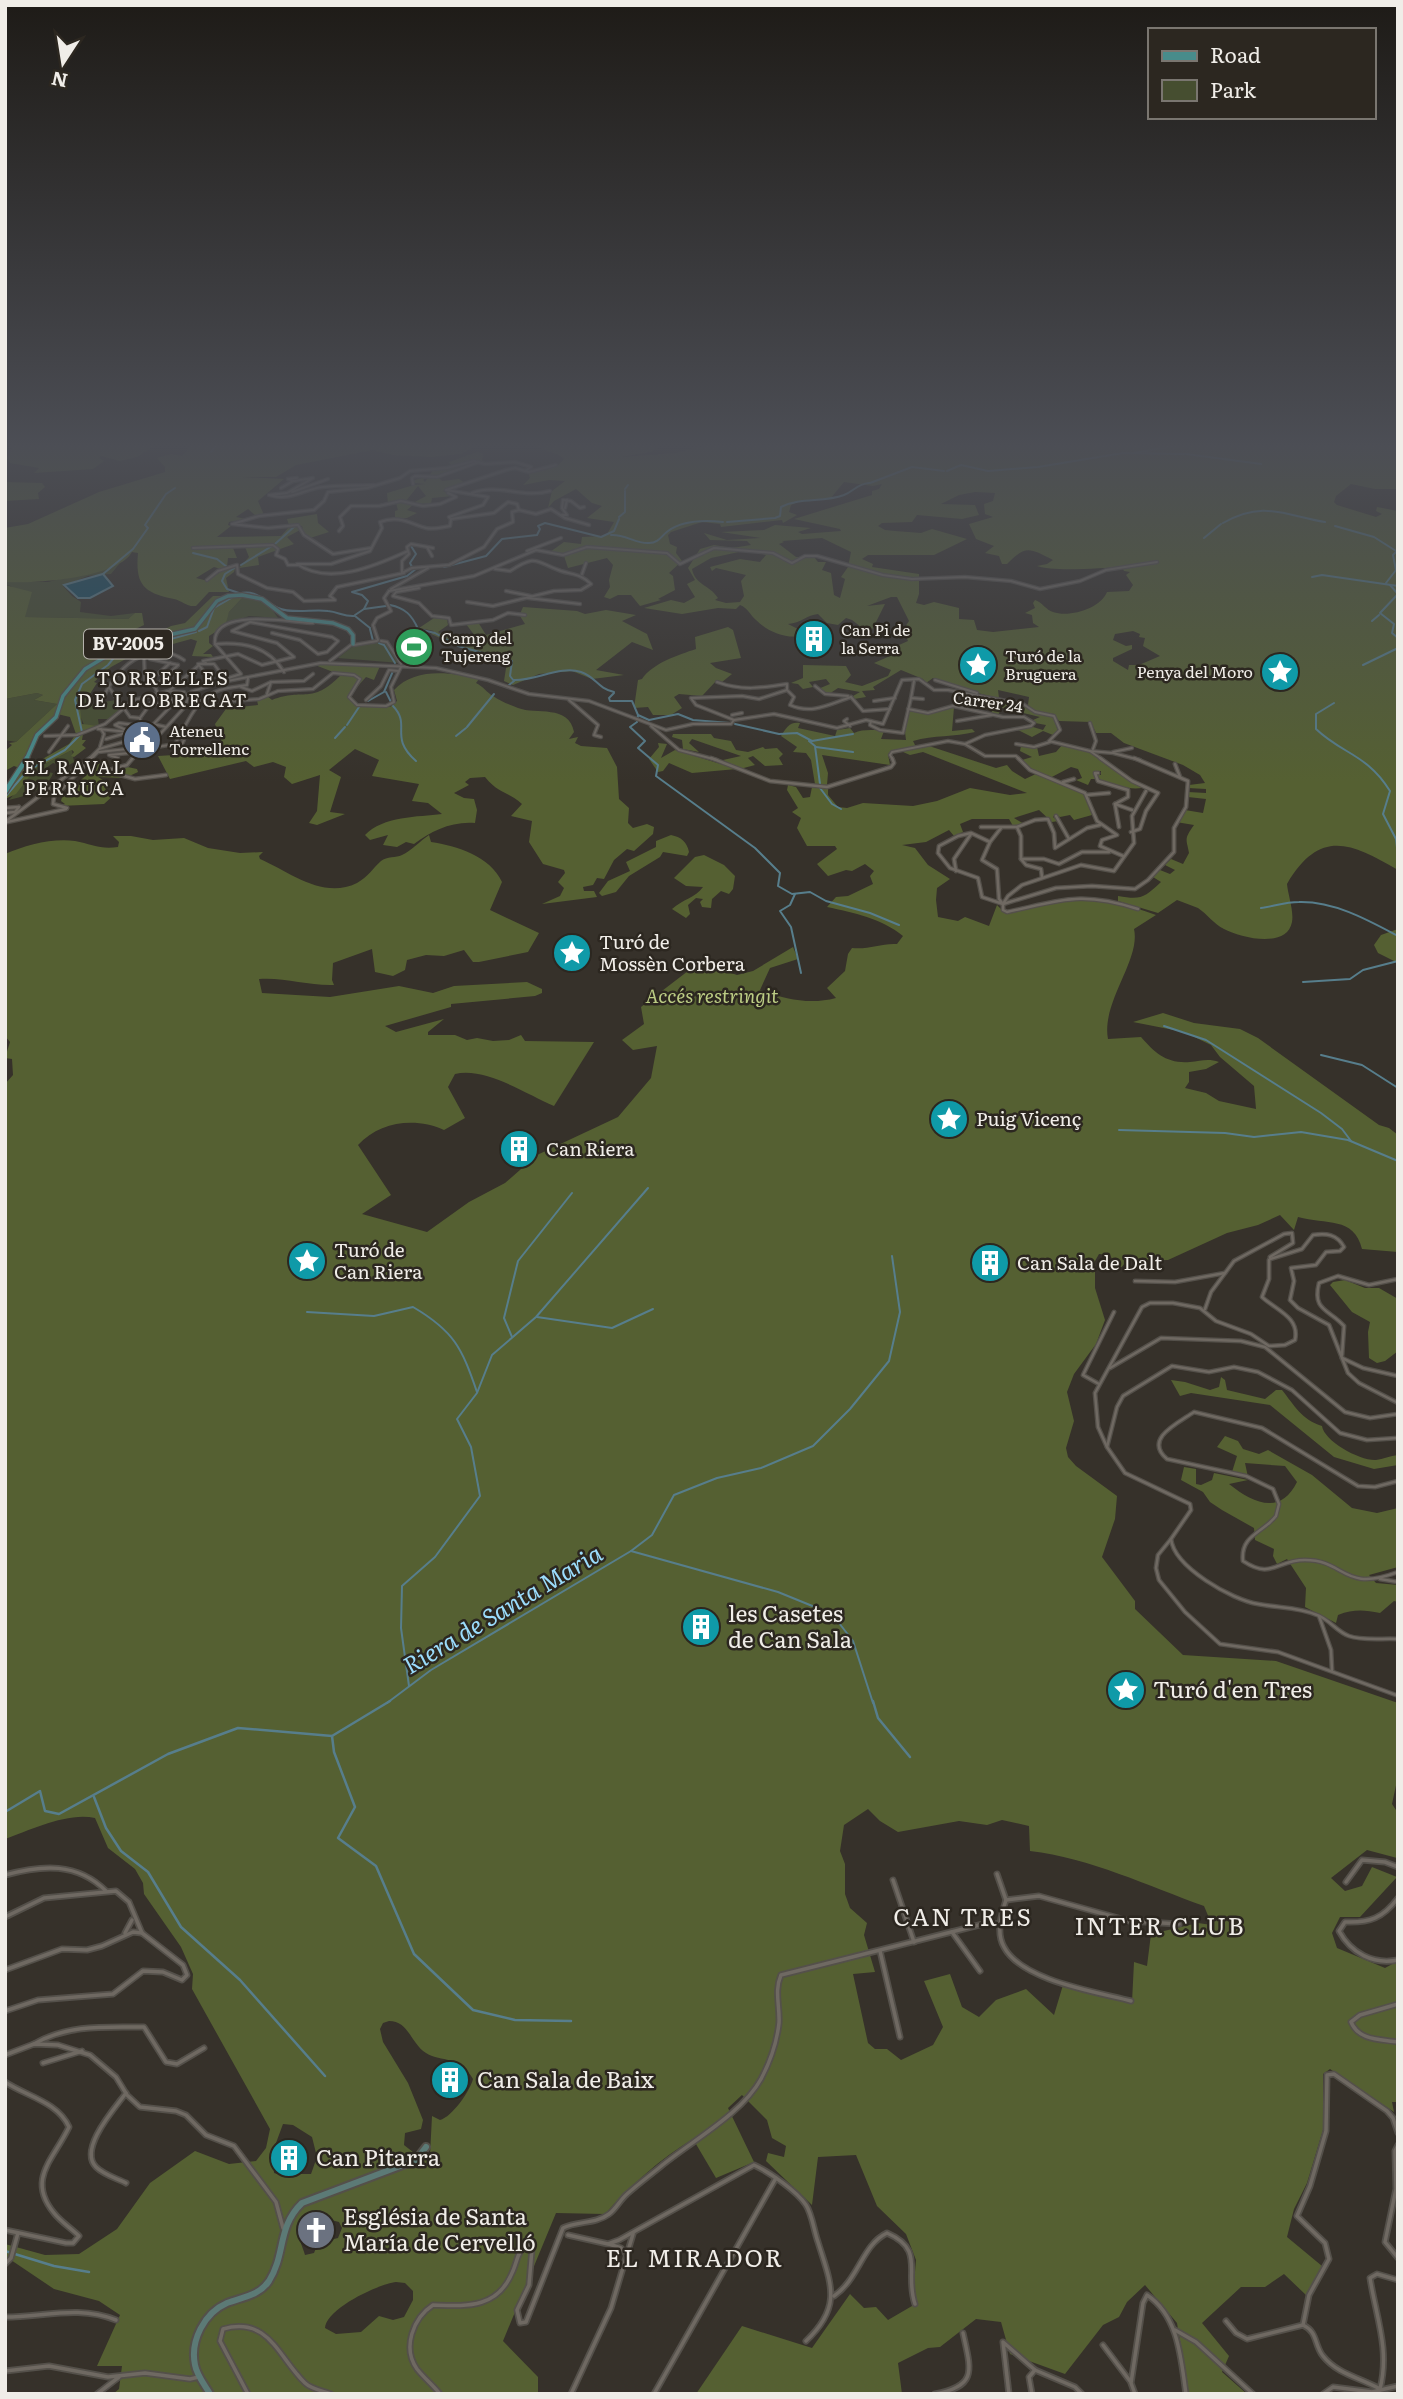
<svg xmlns="http://www.w3.org/2000/svg" width="1403" height="2399" font-family="Literata,serif">
<style>
.green{fill:#464e30}
.forest{fill:#556032;fill-rule:evenodd}
.water{fill:#164e64;stroke:#577e8c;stroke-width:2}
.lines{fill:none;stroke-linecap:round;stroke-linejoin:round}
.stream-far1{stroke:#577e8c;stroke-width:2}
.stream{stroke:#577e8c;stroke-width:2.5}
.street-far2-casing{stroke:#54504a;stroke-width:4.5}
.street-far1-casing{stroke:#54504a;stroke-width:5}
.street-casing{stroke:#54504a;stroke-width:7}
.secondary-casing{stroke:#54504a;stroke-width:10}
.primary-far1-casing{stroke:#54504a;stroke-width:6}
.primary-casing{stroke:#54504a;stroke-width:7}
.street-far2{stroke:#6f6962;stroke-width:2}
.street-far1{stroke:#6f6962;stroke-width:2.5}
.street{stroke:#6f6962;stroke-width:3.5}
.secondary{stroke:#5c7a76;stroke-width:6}
.primary-far1{stroke:#488c8b;stroke-width:3.5}
.primary{stroke:#488c8b;stroke-width:4.5}
.labels{text-anchor:middle;stroke-width:5;stroke-linejoin:round;paint-order:stroke}
.far-poi-label{font-size:16px;fill:#f0ede8;stroke:#2c2720;text-anchor:start}
.far-street-label{font-size:16px;fill:#f0ede8;stroke:#2c2720}
.shield{fill:#2c2720;stroke:#b5b2ac;stroke-width:2}
.shield-label{font-size:18px;font-weight:bold;fill:#f0ede8}
.far-neighbourhood-label{font-size:18px;letter-spacing:2px;fill:#f0ede8;stroke:#2c2720}
.far-quarter-label{font-size:19px;letter-spacing:2px;fill:#f0ede8;stroke:#2c2720}
.poi-label{font-size:19px;fill:#f0ede8;stroke:#2c2720;text-anchor:start}
.park-label{font-size:19px;font-style:italic;fill:#bccd84;stroke:#2c2720}
.near-poi-label{font-size:23px;fill:#f0ede8;stroke:#2c2720;text-anchor:start}
.near-water-label{font-size:24px;font-style:italic;fill:#9bdcfb;stroke:#2c2720}
.near-neighbourhood-label{font-size:24px;letter-spacing:2px;fill:#f0ede8;stroke:#2c2720}
</style>
<rect width="100%" height="100%" fill="#36312a"/>
<g class="green">
<path d="M 120,563 L 111,574 L 88,576 L 63,586 L 72,596 L 81,602 L 80,612 L 111,616 L 135,613 L 128,619 L 24,617 L 11,586 L 5,585 L 5,582 L 48,582 Z"/>
<path d="M 244,596 L 268,604 L 278,618 L 249,616 L 223,625 L 229,612 Z"/>
<path d="M 383,642 L 387,644 L 400,663 L 338,658 L 352,647 Z"/>
<path d="M 37,693 L 43,695 L 34,700 L 57,704 L 16,742 L 5,740 L 5,699 Z"/>
<path d="M 88,697 L 88,705 L 115,700 L 122,709 L 111,719 L 98,719 L 99,726 L 84,725 L 76,705 L 80,698 Z"/>
<path d="M 72,750 L 74,762 L 66,767 L 53,763 L 42,771 L 53,773 C 49,788 23,797 9,800 L 35,769 Z"/>
</g>
<g class="forest">
<path d="M 13,446 L 154,446 L 137,457 L 120,461 L 101,456 L 99,458 L 104,461 L 93,469 L 34,473 L 39,468 L 10,463 L 7,458 Z"/>
<path d="M 191,446 L 476,446 L 461,454 L 431,457 L 392,455 L 373,450 L 296,465 L 276,477 L 242,477 L 284,479 L 258,501 L 264,515 L 256,516 L 248,509 L 236,517 L 246,519 L 229,522 L 228,525 L 231,526 L 217,537 L 281,536 L 290,526 L 299,526 L 300,530 L 287,537 L 294,544 L 258,557 L 259,565 L 239,568 L 249,557 L 245,547 L 233,548 L 237,558 L 228,558 L 227,567 L 221,569 L 214,567 L 196,578 L 208,581 L 223,570 L 236,566 L 234,572 L 226,578 L 229,592 L 209,592 L 196,606 C 186,607 183,601 174,599 C 144,593 135,585 138,553 L 132,552 C 118,578 33,584 5,582 L 5,528 L 28,524 L 99,492 L 165,472 L 165,467 L 157,458 L 171,454 L 182,456 Z"/>
<path d="M 535,446 L 660,446 L 651,452 L 621,457 L 676,453 L 703,446 L 1398,446 L 1398,489 L 1375,489 L 1351,484 L 1336,496 L 1334,502 L 1337,505 L 1376,517 L 1382,514 L 1376,511 L 1377,507 L 1398,511 L 1398,870 C 1351,843 1320,828 1287,884 C 1288,895 1294,911 1292,922 C 1287,949 1241,938 1224,929 C 1214,924 1207,914 1198,908 C 1191,905 1184,903 1177,900 L 1158,913 L 1118,901 L 1118,896 C 1141,900 1144,898 1161,882 L 1153,877 L 1160,870 L 1170,874 L 1175,870 L 1165,865 L 1171,859 L 1183,864 L 1189,853 C 1187,840 1183,840 1194,825 L 1176,822 L 1185,810 L 1203,813 L 1206,799 L 1188,797 L 1188,792 L 1206,793 L 1206,789 L 1188,788 L 1189,785 L 1205,783 L 1200,775 L 1183,765 L 1124,743 L 1111,733 L 1096,733 L 1091,722 L 1059,721 L 1054,714 L 1035,711 L 1028,705 L 1029,697 L 998,690 L 999,698 L 993,697 L 944,684 L 933,678 L 926,683 L 923,679 L 901,670 L 873,687 L 875,690 L 862,691 L 866,697 L 854,699 L 853,696 L 860,692 L 838,688 L 829,694 L 818,689 L 830,684 L 826,679 L 809,682 L 813,687 L 803,689 L 798,684 L 791,683 L 803,678 L 803,665 L 846,666 L 851,675 L 845,682 L 862,686 L 888,676 L 891,670 L 874,663 L 890,656 L 899,645 L 908,641 L 903,630 L 909,621 L 897,597 L 891,597 L 867,606 L 885,604 L 872,630 L 865,630 L 852,620 L 846,618 L 838,625 L 827,623 L 818,614 C 807,615 801,623 788,624 L 808,634 C 790,641 769,633 756,620 C 750,615 748,608 740,605 L 736,609 L 718,608 L 682,614 L 644,608 L 671,600 L 684,603 L 695,597 L 687,584 L 695,580 L 688,568 L 700,549 L 714,545 L 732,548 L 751,545 L 747,541 L 710,540 L 704,533 L 727,540 L 761,538 L 721,532 L 764,530 L 775,525 L 811,528 L 798,532 L 802,534 L 841,531 L 840,529 L 794,519 L 872,495 L 872,491 L 879,489 L 882,484 L 873,486 L 844,482 L 830,499 L 800,501 L 791,505 L 789,512 L 797,515 L 783,523 L 782,520 L 721,527 L 720,524 L 702,522 L 671,532 L 668,535 L 670,544 L 677,547 L 676,553 L 682,561 L 669,573 L 673,576 L 675,590 L 658,599 L 661,600 L 640,606 L 631,595 L 618,595 L 610,599 L 604,597 L 610,587 L 609,580 L 613,565 L 607,558 L 568,568 L 564,556 L 582,548 L 604,547 L 584,547 L 569,554 L 550,552 L 564,542 L 581,544 L 582,537 L 606,536 L 614,522 L 587,518 L 602,506 L 592,503 L 576,489 L 554,501 L 548,508 L 552,491 L 565,481 L 549,480 L 523,485 L 530,478 L 528,472 L 557,466 L 564,459 L 559,455 ZM 975,492 L 995,493 L 993,501 L 984,504 L 985,514 L 993,517 L 969,524 L 976,539 L 994,546 L 985,553 L 999,556 L 1002,564 L 1007,564 C 1026,545 1029,548 1053,560 L 1047,564 L 1037,566 C 1053,572 1102,568 1122,567 L 1124,571 L 1130,572 L 1126,575 L 1133,585 L 1129,591 L 1107,592 C 1101,608 1070,618 1053,612 C 1046,610 1043,603 1035,600 L 1033,603 L 1035,608 L 1025,613 L 1032,615 L 1033,623 L 1039,627 L 993,632 L 977,630 L 974,620 L 959,619 L 959,608 L 934,602 L 924,605 L 916,603 L 919,594 L 919,574 L 872,567 L 873,564 L 862,559 L 868,555 L 934,555 L 967,539 L 932,529 L 921,533 L 895,531 L 885,530 L 878,526 L 882,523 L 912,522 L 917,515 L 962,519 L 979,515 L 975,505 L 941,504 L 959,495 ZM 822,538 L 851,552 L 848,567 L 841,577 L 845,579 L 840,598 L 834,595 L 831,573 L 822,570 L 826,562 L 818,562 L 814,557 L 796,557 L 779,544 L 784,542 L 782,541 ZM 748,550 L 766,555 L 760,562 L 740,559 L 710,567 L 712,571 L 716,568 L 746,575 L 741,581 L 744,596 L 740,602 L 726,603 L 715,600 L 718,598 C 710,585 695,585 692,569 L 711,558 ZM 1133,631 L 1140,634 L 1139,637 L 1145,638 L 1143,646 L 1160,656 L 1139,665 L 1129,665 L 1128,670 L 1113,661 L 1113,658 L 1132,649 L 1132,645 L 1126,646 L 1113,640 L 1115,634 Z"/>
<path d="M 477,452 L 483,453 L 482,463 L 476,460 L 477,462 C 464,467 453,475 440,473 L 442,476 L 438,477 L 442,481 L 459,479 L 465,483 L 443,491 L 453,496 L 432,498 L 431,504 L 413,503 L 426,496 L 418,486 L 406,501 L 402,501 L 414,504 L 407,510 L 417,513 L 407,518 L 395,518 L 395,511 L 398,510 L 396,503 L 401,502 L 388,504 L 387,493 L 414,485 L 426,484 L 414,483 L 414,480 L 427,477 L 423,480 L 425,482 L 433,470 L 448,469 L 473,461 L 452,467 L 449,462 Z"/>
<path d="M 5,482 L 42,483 L 45,487 L 38,493 L 39,499 L 5,501 Z"/>
<path d="M 317,514 L 318,523 L 329,532 L 310,538 L 304,533 L 302,526 L 289,525 L 287,519 Z"/>
<path d="M 5,585 L 32,592 L 25,617 L 128,619 L 135,613 L 142,613 L 144,625 L 123,635 L 124,640 L 158,633 L 171,626 L 185,623 L 213,596 L 244,596 L 229,612 L 225,626 L 209,636 L 209,643 L 213,646 L 203,654 L 211,654 L 213,657 L 192,656 L 197,641 L 191,639 L 133,655 L 111,667 L 94,682 L 97,683 L 88,697 L 80,698 L 76,705 L 80,709 L 82,724 L 99,726 L 83,734 L 82,740 L 86,740 L 82,745 L 86,748 L 74,757 L 71,756 L 74,752 L 72,750 L 35,769 L 16,794 L 5,799 L 5,794 L 23,770 L 69,744 L 76,734 L 70,717 L 57,714 L 38,733 L 20,768 L 14,766 L 5,771 L 5,751 L 12,745 L 9,743 L 16,742 L 57,704 L 34,700 L 43,695 L 37,693 L 5,699 Z"/>
<path d="M 523,607 L 577,611 L 585,614 L 606,610 L 636,615 L 622,621 L 647,634 L 653,650 L 632,642 L 596,670 L 624,675 L 592,679 L 572,671 L 539,674 L 513,685 L 504,681 L 507,662 L 475,653 L 431,634 L 434,631 L 419,628 L 434,618 L 447,619 L 448,625 L 438,632 L 445,636 L 475,636 L 466,624 L 478,622 L 486,635 L 525,624 L 520,616 L 527,615 L 520,614 Z"/>
<path d="M 728,627 L 733,630 L 741,658 L 710,663 L 716,668 L 732,674 L 722,682 L 717,680 L 702,696 L 679,694 L 674,697 L 682,708 L 671,715 L 653,715 L 648,707 L 634,708 L 638,680 L 642,679 C 653,663 678,655 696,649 L 695,637 Z"/>
<path d="M 341,663 L 380,666 L 374,680 L 366,677 L 350,695 L 359,705 L 390,707 L 397,701 L 394,690 C 415,667 451,672 479,679 L 476,683 C 484,687 486,692 493,696 C 500,701 510,705 518,708 C 536,715 569,704 574,732 L 569,739 L 578,737 L 575,743 L 581,746 L 607,748 L 617,767 L 619,799 L 629,808 L 628,823 L 633,828 L 647,824 L 654,827 L 653,834 L 634,851 L 627,849 L 614,860 L 604,879 L 597,878 L 593,885 L 583,887 L 584,891 L 594,891 L 597,897 L 542,904 L 560,896 L 564,888 L 558,882 L 565,873 L 564,870 L 543,864 L 529,842 L 532,821 L 511,816 L 522,804 C 508,791 500,795 485,777 L 470,778 L 465,782 L 469,785 L 454,793 L 464,798 L 474,799 L 477,810 L 475,823 C 452,821 431,831 414,844 L 406,842 L 397,847 L 383,845 L 388,835 L 370,840 L 365,835 C 383,816 418,817 442,814 L 428,803 L 412,801 L 419,784 L 372,776 L 379,760 L 355,749 L 329,770 L 341,777 L 330,812 L 345,814 L 317,825 L 309,823 L 317,811 L 320,775 L 292,784 L 284,777 L 286,767 L 273,762 L 254,767 L 246,761 L 170,779 L 158,756 L 174,755 L 178,749 L 216,749 L 223,745 L 215,724 L 231,702 L 239,707 L 258,705 L 257,700 L 267,696 L 272,700 C 305,687 310,706 341,675 L 315,665 Z"/>
<path d="M 1006,701 L 1053,716 L 1058,731 L 1053,735 L 1043,731 L 1032,737 L 1018,730 L 1033,727 L 1043,730 L 1046,725 L 1035,723 L 1033,720 L 1040,717 L 1002,708 L 998,715 L 990,714 L 995,707 L 1002,708 Z"/>
<path d="M 954,707 L 952,731 L 972,729 L 975,732 C 954,737 934,735 913,741 L 915,745 L 926,745 L 996,768 L 1007,765 L 1012,771 L 1025,779 L 1038,773 L 1025,765 L 1022,760 L 1032,757 L 1020,751 L 1021,746 L 1037,747 L 1039,756 L 1056,752 L 1063,744 L 1088,751 L 1142,788 C 1127,790 1115,784 1100,781 L 1097,775 L 1101,775 L 1101,771 L 1094,771 L 1095,779 L 1091,779 L 1088,785 L 1076,780 L 1082,778 L 1078,769 L 1071,767 L 1048,779 L 1083,793 L 1092,815 L 1074,820 L 1070,815 L 1060,817 L 1055,814 L 1053,817 L 1058,821 L 1052,822 L 1039,810 L 1014,818 L 1024,824 L 1013,826 L 1009,819 L 972,819 L 960,824 L 963,832 L 954,836 L 949,830 L 926,842 L 902,845 L 915,848 L 928,865 L 950,879 L 937,888 L 936,900 L 938,917 L 958,921 L 965,917 L 989,926 L 997,905 L 1006,914 C 1066,897 1095,893 1156,915 L 1134,929 C 1141,960 1101,1002 1108,1039 L 1141,1037 C 1155,1053 1167,1064 1190,1062 C 1201,1061 1208,1058 1219,1062 L 1206,1069 L 1189,1072 L 1189,1082 L 1185,1088 L 1206,1093 L 1219,1101 L 1256,1109 L 1254,1086 L 1220,1057 L 1211,1045 L 1184,1032 L 1133,1022 L 1163,1013 L 1194,1023 L 1240,1029 L 1258,1038 L 1379,1125 L 1389,1128 L 1398,1135 L 1398,1252 L 1362,1249 C 1354,1216 1326,1225 1298,1217 L 1294,1230 L 1280,1215 L 1258,1225 L 1227,1233 L 1168,1260 L 1127,1261 L 1118,1271 L 1110,1255 L 1099,1254 L 1095,1261 L 1095,1288 L 1105,1320 L 1096,1344 L 1074,1374 L 1067,1392 L 1074,1421 L 1066,1448 L 1068,1457 L 1076,1466 L 1117,1496 L 1115,1519 L 1102,1557 L 1135,1601 L 1135,1609 L 1183,1655 L 1276,1661 L 1398,1703 L 1398,1776 L 1392,1804 L 1398,1813 L 1397,1858 L 1367,1850 L 1331,1878 L 1345,1891 L 1362,1886 L 1372,1867 L 1397,1877 L 1360,1917 L 1340,1917 L 1332,1933 L 1337,1948 L 1385,1968 L 1398,1961 L 1398,2102 L 1392,2102 L 1394,2112 L 1330,2069 L 1323,2074 L 1323,2130 L 1307,2183 L 1294,2209 L 1287,2237 L 1322,2266 L 1306,2295 L 1284,2274 L 1265,2287 L 1241,2287 L 1202,2323 L 1229,2356 L 1222,2372 L 1247,2394 L 1189,2394 L 1177,2323 L 1145,2285 L 1127,2302 L 1119,2317 L 1103,2325 L 1065,2374 L 1010,2354 L 1001,2322 L 976,2319 L 940,2347 L 928,2348 L 898,2363 L 902,2394 L 696,2394 L 742,2326 L 812,2348 L 850,2294 L 864,2308 L 876,2307 L 888,2320 L 912,2306 L 916,2260 L 906,2234 L 877,2206 L 856,2155 L 818,2157 L 812,2205 L 766,2161 L 768,2153 L 784,2157 L 786,2146 L 772,2138 L 767,2120 L 742,2095 L 728,2108 L 754,2162 L 716,2178 L 693,2139 C 660,2159 631,2185 605,2214 L 556,2213 L 503,2341 L 538,2377 L 538,2394 L 113,2394 L 119,2389 L 122,2366 L 97,2366 L 120,2315 L 99,2301 L 54,2289 L 5,2256 L 5,2244 L 45,2255 L 79,2254 L 117,2229 L 150,2183 L 195,2151 L 229,2164 L 256,2161 L 266,2148 L 270,2129 L 192,1989 L 193,1974 L 181,1947 L 144,1894 L 143,1883 L 135,1869 L 108,1848 L 95,1818 C 67,1812 31,1830 5,1839 L 5,1084 L 13,1075 L 12,1059 L 5,1058 L 10,1042 L 5,1036 L 5,854 C 26,845 52,838 75,841 C 91,844 101,850 118,847 L 119,842 L 113,836 L 131,836 L 153,840 L 184,838 L 208,848 L 240,853 L 263,852 L 259,856 L 260,859 C 290,872 323,900 357,883 C 368,877 373,868 381,861 C 387,856 396,858 402,855 C 411,851 420,841 429,835 L 431,842 C 457,846 490,856 502,882 L 490,910 L 539,933 L 528,952 L 479,962 L 473,962 L 464,950 L 444,956 L 426,955 L 407,960 L 405,970 L 393,976 L 375,972 L 372,949 L 333,963 L 332,980 L 334,985 C 309,986 284,977 259,979 L 262,993 L 330,997 L 399,986 L 433,993 L 454,986 L 527,982 L 542,989 L 542,993 L 535,996 L 451,1004 L 451,1007 L 385,1026 L 396,1032 L 444,1019 L 428,1032 L 428,1035 L 455,1035 L 467,1040 L 477,1038 L 493,1041 L 509,1040 L 521,1035 L 525,1041 L 594,1042 L 554,1106 C 526,1094 486,1067 455,1074 L 448,1087 L 465,1118 L 444,1130 C 416,1117 380,1121 358,1145 L 391,1195 L 362,1214 L 427,1232 L 469,1202 L 505,1183 L 537,1155 L 618,1117 L 651,1078 L 657,1046 L 633,1050 L 622,1040 L 644,1024 L 641,1007 L 688,971 L 722,970 L 737,975 L 753,971 L 793,947 L 798,959 L 770,968 L 760,990 C 786,999 809,1005 836,998 L 827,988 L 845,971 L 848,954 L 852,948 C 868,950 881,943 897,944 L 903,936 C 881,918 854,913 827,907 L 836,897 L 848,896 L 873,884 L 870,876 L 874,871 L 865,864 L 852,871 L 846,870 L 828,876 L 817,864 L 837,849 L 835,846 L 807,846 L 797,828 L 801,818 L 792,812 L 798,808 L 787,790 L 788,785 L 796,787 L 803,798 L 810,797 L 812,787 L 828,788 L 828,795 L 838,807 L 847,808 L 863,803 L 913,806 L 937,801 L 970,788 L 1010,795 L 1027,793 L 923,752 L 910,755 L 896,749 L 888,754 L 890,765 L 822,755 L 828,773 L 827,785 L 815,784 L 811,760 L 806,753 L 793,752 L 797,747 L 781,736 C 786,728 790,721 800,723 L 798,728 L 835,736 L 837,730 L 850,728 L 854,733 C 863,729 875,730 884,731 L 881,739 L 906,740 L 905,732 L 909,711 L 929,714 ZM 868,1809 L 880,1821 L 898,1832 L 959,1821 L 987,1825 L 1002,1820 L 1029,1826 L 1030,1851 C 1090,1858 1148,1886 1204,1906 L 1212,1925 L 1198,1923 L 1151,1934 L 1147,1966 L 1134,1962 L 1132,2002 L 1063,1985 L 1054,2015 L 1026,1989 L 996,2000 L 979,2017 L 962,2007 L 950,1974 L 924,1981 L 943,2027 L 933,2045 L 901,2060 L 887,2049 L 875,2049 L 868,2043 L 853,1974 L 875,1972 L 864,1935 L 867,1923 L 850,1908 L 845,1894 L 845,1864 L 840,1851 L 844,1825 ZM 389,2021 C 409,2021 411,2044 426,2053 C 442,2063 459,2054 473,2079 C 470,2091 452,2117 440,2120 L 432,2116 L 430,2155 L 423,2160 L 404,2145 L 405,2133 L 421,2129 L 423,2120 L 408,2083 L 383,2042 L 380,2029 L 383,2023 ZM 283,2124 L 293,2125 L 312,2137 L 317,2157 L 311,2174 L 288,2174 L 283,2176 L 274,2173 L 273,2151 ZM 313,2211 L 319,2212 L 323,2218 L 339,2222 L 342,2228 L 338,2238 L 318,2243 L 314,2253 L 305,2255 C 303,2247 292,2226 302,2217 C 305,2214 309,2213 313,2211 ZM 396,2282 L 405,2283 L 413,2291 L 413,2300 L 404,2317 L 393,2320 L 379,2316 L 361,2332 L 336,2334 L 325,2328 C 326,2309 378,2284 396,2282 Z"/>
<path d="M 673,734 L 711,734 L 714,738 L 731,741 L 736,750 L 748,752 L 763,747 L 765,749 L 777,748 L 783,754 L 779,758 L 783,765 L 765,766 L 753,756 L 748,758 L 755,765 L 740,769 L 723,760 L 741,756 L 692,739 L 689,743 L 699,752 L 683,749 L 682,740 L 672,737 Z"/>
<path d="M 658,743 L 667,744 L 661,758 L 675,750 L 737,769 L 692,773 L 669,763 L 663,771 L 658,772 L 649,759 L 659,747 Z"/>
<path d="M 102,761 L 104,768 L 123,766 L 137,769 L 138,772 L 125,778 L 98,777 L 110,784 L 106,791 L 115,794 L 104,804 L 60,806 L 65,804 L 61,801 L 62,797 Z"/>
<path d="M 671,835 C 681,837 687,842 689,852 L 687,856 L 663,852 L 660,857 L 629,876 L 616,892 L 602,896 L 599,893 L 608,881 L 630,871 L 626,862 L 656,847 L 656,841 Z"/>
<path d="M 704,855 L 724,865 L 735,876 L 733,889 L 729,894 L 721,891 L 712,899 L 711,908 L 702,907 L 700,902 L 703,899 L 696,898 L 688,905 L 690,914 L 686,918 L 672,909 C 683,899 695,898 703,887 L 686,886 L 674,878 L 695,857 Z"/>
<path d="M 1398,929 L 1398,963 L 1378,953 L 1374,945 L 1381,935 Z"/>
<path d="M 1345,1280 L 1365,1288 L 1379,1288 L 1398,1299 L 1398,1351 L 1385,1361 L 1377,1363 L 1369,1358 L 1368,1332 L 1370,1322 L 1352,1312 L 1330,1285 L 1333,1282 Z"/>
<path d="M 1221,1377 L 1225,1380 L 1227,1390 L 1265,1399 L 1276,1390 L 1282,1390 C 1294,1405 1302,1420 1322,1426 C 1324,1441 1360,1461 1376,1460 C 1383,1459 1390,1456 1398,1455 L 1398,1465 L 1374,1469 L 1334,1457 L 1270,1405 L 1191,1393 L 1180,1396 L 1171,1380 L 1185,1382 L 1210,1390 L 1219,1387 Z"/>
<path d="M 1225,1436 L 1238,1441 L 1243,1449 L 1259,1454 L 1268,1450 L 1312,1475 L 1352,1508 L 1377,1513 L 1398,1508 L 1398,1567 L 1369,1575 L 1376,1583 L 1398,1585 L 1398,1602 L 1394,1601 L 1380,1613 C 1364,1610 1354,1609 1338,1615 L 1336,1623 L 1305,1607 L 1306,1588 L 1287,1559 L 1277,1564 L 1273,1556 L 1274,1549 L 1255,1540 L 1254,1528 L 1222,1510 L 1210,1502 L 1203,1492 L 1181,1480 L 1184,1467 L 1196,1469 L 1196,1484 L 1201,1485 L 1212,1480 L 1214,1473 L 1248,1480 L 1229,1484 C 1253,1503 1280,1516 1297,1482 L 1285,1466 L 1245,1463 L 1248,1477 L 1232,1472 L 1237,1456 L 1217,1447 Z"/>
</g>
<path class="water" d="M 103,574 L 113,586 L 90,598 L 78,598 L 64,585 Z"/>
<g class="lines">
<g class="stream-far1">
<path d="M 211,452 L 216,446"/>
<path d="M 1135,453 L 1172,446"/>
<path d="M 1186,454 L 1261,464"/>
<path d="M 947,471 L 961,465 L 988,471 L 1038,467 L 1123,453 L 1184,454"/>
<path d="M 870,483 L 912,467 L 944,471"/>
<path d="M 625,489 L 628,485"/>
<path d="M 619,517 L 625,512 L 625,491"/>
<path d="M 727,522 L 775,518 L 780,516 L 781,507 C 801,497 823,503 844,495 C 854,491 857,484 869,483"/>
<path d="M 1223,523 C 1263,500 1284,515 1325,522"/>
<path d="M 145,525 L 166,494 L 175,488"/>
<path d="M 1335,526 L 1374,537 L 1396,551"/>
<path d="M 611,535 C 625,534 636,544 649,543 C 659,543 661,536 668,531 C 683,520 705,520 723,522"/>
<path d="M 1204,538 L 1221,524"/>
<path d="M 275,544 L 295,526"/>
<path d="M 411,546 L 416,554 L 410,563 L 412,567"/>
<path d="M 193,553 L 217,559 L 227,567"/>
<path d="M 241,565 L 272,546"/>
<path d="M 236,567 L 225,574 L 222,581 L 227,589 L 239,593"/>
<path d="M 421,567 L 435,566"/>
<path d="M 444,567 L 486,556 L 502,539 L 537,535 L 540,529 L 538,526 L 545,523 L 601,537 L 614,531 L 619,519"/>
<path d="M 103,574 L 133,549 L 148,528 L 146,526"/>
<path d="M 1312,577 L 1322,575 L 1398,586"/>
<path d="M 1386,583 L 1396,570 L 1393,555 L 1398,550"/>
<path d="M 1390,585 L 1398,594 L 1380,613 L 1394,624 L 1392,633 L 1398,638"/>
<path d="M 238,594 C 256,588 264,602 278,608 C 291,614 314,609 328,611 C 339,612 344,617 355,616 L 370,628"/>
<path d="M 390,605 C 405,608 412,615 418,629 L 435,633 L 458,646 L 512,661 L 510,676 L 514,681 L 509,685"/>
<path d="M 364,609 L 368,601 L 362,595 L 352,592 L 407,576 L 417,568"/>
<path d="M 355,615 L 364,609 L 386,606"/>
<path d="M 1372,621 L 1379,615"/>
<path d="M 370,629 L 373,641"/>
<path d="M 199,631 L 207,627 L 214,608 L 233,597"/>
<path d="M 379,643 L 384,645 L 395,663"/>
<path d="M 1363,665 L 1398,648"/>
<path d="M 514,680 C 535,681 561,665 581,672 C 596,677 597,688 614,692"/>
<path d="M 386,692 L 391,702"/>
<path d="M 614,693 L 609,698 L 610,701 L 632,701 L 638,715 L 649,720 L 678,714 L 693,720 L 730,723"/>
<path d="M 368,701 L 384,692 L 393,671"/>
<path d="M 1334,703 L 1316,714 L 1316,729 C 1342,754 1367,754 1390,791 L 1383,814 L 1396,839 L 1398,856"/>
<path d="M 393,706 C 412,726 388,736 416,761"/>
<path d="M 638,715 L 637,722 L 630,727 L 645,741 L 638,748 L 658,765 L 656,776 L 755,848 L 780,873 L 778,886 L 792,894 L 810,892 L 826,901 L 870,913 L 899,925"/>
<path d="M 735,724 L 779,734 L 797,733 L 812,741 L 853,734"/>
<path d="M 347,725 L 359,707"/>
<path d="M 467,727 L 494,694"/>
<path d="M 82,732 L 75,700 L 82,684 L 108,665 L 117,654 L 196,632"/>
<path d="M 456,736 L 466,728"/>
<path d="M 335,738 L 345,727"/>
<path d="M 809,741 L 815,746 L 820,784"/>
<path d="M 816,747 L 853,752"/>
<path d="M 820,788 L 832,804 L 841,809"/>
<path d="M 5,797 L 27,771 L 65,750 L 81,734"/>
<path d="M 795,894 L 790,905 L 780,911 L 791,927 L 801,973"/>
<path d="M 1261,908 C 1274,906 1286,902 1299,902 C 1334,901 1368,920 1398,936"/>
<path d="M 1303,982 L 1350,979 L 1363,970 L 1398,961"/>
<path d="M 1164,1026 L 1206,1040 L 1321,1113 L 1342,1129 L 1351,1141"/>
<path d="M 1321,1055 L 1362,1065 L 1398,1088"/>
<path d="M 1119,1130 L 1225,1133 L 1254,1137 L 1301,1132 L 1348,1140 L 1398,1161"/>
<path d="M 307,1312 L 374,1316 L 413,1307 C 454,1331 462,1348 477,1392"/>
<path d="M 537,1317 L 612,1328 L 653,1309"/>
<path d="M 512,1337 L 504,1318 L 518,1261 L 572,1193"/>
<path d="M 631,1551 L 778,1592 L 832,1614 L 853,1641 L 873,1703"/>
<path d="M 409,1686 L 401,1628 L 402,1586 L 435,1557 L 480,1496 L 471,1447 L 457,1419 L 477,1393 L 492,1355 L 536,1317 L 648,1188"/>
<path d="M 387,1703 L 431,1670 L 631,1551 L 652,1535 L 674,1495 L 717,1478 L 761,1468 L 813,1446 L 850,1409 L 889,1361 L 900,1312 L 892,1256"/>
</g>
<g class="stream">
<path d="M 873,1701 L 878,1718 L 910,1757"/>
<path d="M 332,1736 L 334,1752 L 355,1807 L 338,1838 L 376,1866 L 414,1954 L 473,2010 L 515,2020 L 571,2021"/>
<path d="M 94,1797 L 106,1828 L 121,1851 L 148,1872 L 181,1927 L 240,1980 L 325,2076"/>
<path d="M 5,1812 L 40,1791 L 45,1811 L 59,1814 L 168,1754 L 238,1728 L 332,1736 L 390,1701"/>
<path d="M 5,2251 L 54,2266 L 89,2272"/>
</g>
<defs>
<g id="street-far2">
<path d="M 288,479 L 294,481 L 313,478 L 287,493 L 269,495 C 289,502 304,489 323,487 C 340,485 357,486 374,485"/>
<path d="M 288,479 L 297,478"/>
<path d="M 413,484 L 412,478 L 415,476 L 437,477 L 479,462"/>
<path d="M 281,488 L 293,481"/>
<path d="M 292,492 L 328,479"/>
<path d="M 472,493 C 499,483 523,499 550,491"/>
<path d="M 565,508 L 567,500"/>
<path d="M 519,510 L 536,514 L 551,509 L 565,518 L 589,525"/>
<path d="M 562,515 L 567,515 L 562,508 L 563,500 L 571,501 L 580,508 L 584,507"/>
<path d="M 451,519 L 450,526 C 442,527 434,530 426,528 C 409,523 398,515 380,522 L 382,528 L 370,551 L 331,564 L 297,564 C 329,586 375,566 408,551 L 409,554 L 402,561 L 402,573 L 412,568 L 449,565 L 484,547 L 497,529 L 513,522 L 512,512 L 519,510"/>
<path d="M 451,519 L 449,517 L 483,505 L 488,497 L 446,490 L 506,470 L 515,468 L 529,472 L 556,465"/>
<path d="M 451,519 L 494,513 L 508,502 L 517,504 L 519,510"/>
<path d="M 339,531 L 343,526 L 340,517 L 351,506 L 379,506 L 401,501 L 423,506 L 440,504 L 456,497 L 448,493"/>
<path d="M 427,547 L 432,556"/>
<path d="M 193,548 L 273,545 L 278,549 L 276,555 L 285,559 L 288,565 L 298,565"/>
<path d="M 371,548 L 333,554 L 304,535 L 298,525 L 268,528 L 232,524 L 259,516 L 314,510 L 324,501 L 328,492 L 367,488 L 400,478 L 410,471 L 447,468 L 474,461 L 485,464 L 515,462 L 531,467 L 525,471"/>
<path d="M 408,551 L 407,547 L 411,544 L 433,548"/>
<path d="M 527,551 L 561,538"/>
<path d="M 582,574 L 586,563"/>
<path d="M 207,580 L 218,571 L 237,565 L 238,574 L 267,588 L 293,592 L 304,601 L 335,600 L 330,596 L 337,587 L 404,573"/>
<path d="M 419,588 L 396,592 L 393,596 L 419,603 L 432,616 L 449,618 L 451,625 L 493,620 L 508,613 L 525,615"/>
<path d="M 391,589 L 428,568"/>
<path d="M 389,591 L 474,576 L 536,550 L 563,555 L 587,547 L 667,553 L 680,564 L 714,548 L 773,553 L 792,563 L 805,556 L 817,556 L 883,575 L 912,579 L 965,577 L 1011,581 L 1040,589 L 1080,581 L 1106,570 L 1157,562"/>
<path d="M 506,591 L 531,596"/>
<path d="M 528,598 L 580,604"/>
<path d="M 467,602 L 493,606 L 554,591 L 581,590 L 591,584 C 581,574 574,575 561,571 C 535,562 538,553 510,571 L 495,569"/>
<path d="M 378,640 L 373,625 L 377,618 L 391,611 L 384,598 L 389,591"/>
<path d="M 381,641 L 387,642 L 401,664"/>
<path d="M 215,644 C 211,606 293,623 313,623"/>
<path d="M 215,644 C 244,642 268,646 284,672"/>
<path d="M 215,644 L 241,674 L 225,679"/>
<path d="M 354,645 L 377,641"/>
<path d="M 144,658 L 145,680 L 155,687 L 158,694"/>
<path d="M 150,659 L 178,665"/>
<path d="M 203,661 L 238,654 L 262,665 L 294,657 L 277,643 L 232,631 L 250,622 L 332,637 L 338,641 L 327,652 L 318,654 L 300,640 L 272,633"/>
<path d="M 330,661 L 351,645"/>
<path d="M 206,663 L 198,664 L 214,664 L 225,679"/>
<path d="M 935,680 L 977,693"/>
<path d="M 149,682 L 170,663"/>
<path d="M 717,682 C 741,691 762,688 787,684 L 787,690 L 794,697 L 790,705 C 812,715 830,704 851,697"/>
<path d="M 108,686 L 130,717 L 140,718"/>
<path d="M 815,686 L 825,694 L 848,696"/>
<path d="M 155,687 L 178,665"/>
<path d="M 241,687 L 252,691 L 271,682 L 304,681 L 313,674"/>
<path d="M 168,691 L 173,704"/>
<path d="M 169,691 L 199,665 L 213,684"/>
<path d="M 267,694 L 271,682"/>
<path d="M 851,697 L 863,711 L 890,709"/>
<path d="M 911,698 L 914,681"/>
<path d="M 366,700 L 381,686 L 389,670 L 398,671"/>
<path d="M 569,700 L 598,725 L 594,735 L 601,737"/>
<path d="M 233,701 L 259,699 L 278,691 L 313,689 L 333,673 L 354,675 L 360,679 L 349,697 L 357,705 L 386,706 L 394,702 L 391,687 L 401,667"/>
<path d="M 874,701 L 895,698"/>
<path d="M 102,702 C 112,670 150,636 184,660"/>
<path d="M 151,703 L 162,704"/>
<path d="M 908,709 L 928,713 L 953,706 L 1003,717 L 1024,717 L 1034,723 L 1031,726 L 985,735 L 965,744"/>
<path d="M 732,715 L 742,713"/>
<path d="M 140,718 L 157,695"/>
<path d="M 140,718 L 140,726 L 149,728"/>
<path d="M 847,719 L 844,721 L 850,726"/>
<path d="M 734,720 L 696,705 L 691,698 L 742,696 L 759,699 L 787,690"/>
<path d="M 871,721 L 870,725 L 880,730 L 903,733 L 911,698 L 923,699"/>
<path d="M 957,721 L 992,715"/>
<path d="M 1090,723 L 1096,741 L 1093,749"/>
<path d="M 153,724 L 166,727"/>
<path d="M 651,726 L 679,750 L 717,760"/>
<path d="M 98,729 L 129,732 L 106,739"/>
<path d="M 126,730 L 115,725 L 119,723 L 142,726"/>
<path d="M 45,736 L 77,735 L 105,724 L 134,700 L 168,691 L 184,692"/>
<path d="M 1016,744 L 1034,747 L 1050,742"/>
<path d="M 172,745 L 182,744 L 184,740 L 180,738"/>
<path d="M 149,746 L 183,709 L 190,695"/>
<path d="M 100,747 L 104,734 L 101,729"/>
<path d="M 144,749 L 175,744 C 188,723 195,698 220,690 C 229,687 238,687 247,685 L 248,678"/>
<path d="M 127,750 L 133,753 L 143,749"/>
<path d="M 1090,751 L 1113,753 L 1140,760"/>
<path d="M 49,752 L 68,726"/>
<path d="M 99,752 L 136,748"/>
<path d="M 1113,752 L 1132,748"/>
<path d="M 118,758 L 109,755 L 130,753"/>
<path d="M 88,760 L 99,749 L 141,737 L 173,704 L 191,692 L 217,683 L 321,663 L 436,668 L 488,680 L 529,694 L 589,701 L 666,730 L 693,724 L 731,724 L 734,720 L 774,714 L 837,728 L 866,720 L 883,724 L 902,680 L 919,679 L 934,690 L 948,690 L 1023,704 L 1035,712 L 1054,716 L 1060,730 L 1049,741 L 1090,751 L 1103,760"/>
<path d="M 90,760 L 98,752"/>
<path d="M 131,760 L 138,752"/>
<path d="M 893,760 L 890,755 L 892,752 L 948,741 L 965,744 L 985,756 L 1016,756 L 1020,760"/>
</g>
<g id="street-far1">
<path d="M 133,758 L 127,765 L 106,771 L 135,779 L 166,775"/>
<path d="M 711,758 L 770,781 L 827,787 L 891,767 L 894,763 L 892,758"/>
<path d="M 1018,758 L 1030,770 L 1085,793 L 1097,821 L 1117,835 L 1102,840 L 1100,846 L 1123,856"/>
<path d="M 1100,758 L 1132,781 L 1158,793 L 1146,811 L 1140,829 L 1131,832"/>
<path d="M 1175,764 L 1180,777"/>
<path d="M 1098,773 L 1095,773 L 1098,781 L 1128,790 L 1128,797 L 1115,804"/>
<path d="M 1063,782 L 1074,779"/>
<path d="M 1086,795 L 1109,793"/>
<path d="M 1115,804 L 1119,827"/>
<path d="M 1115,804 L 1132,810"/>
<path d="M 5,808 L 19,807"/>
<path d="M 67,808 L 53,804 L 54,797 L 92,758"/>
<path d="M 5,813 L 15,812 L 19,807"/>
<path d="M 1056,816 L 1069,839"/>
<path d="M 5,822 L 90,758"/>
<path d="M 7,822 L 66,809"/>
<path d="M 981,827 L 1016,827"/>
<path d="M 971,833 L 990,842 L 982,860 L 997,869 L 999,899 L 1003,904 L 982,897 L 978,878 L 950,868 L 938,853 L 939,846 L 958,836 Z"/>
<path d="M 990,842 L 1001,828"/>
<path d="M 1021,859 L 1021,836 L 1017,827 L 1035,820 L 1048,819 L 1054,833 L 1055,848 L 1087,828 L 1100,825"/>
<path d="M 956,871 L 954,859 L 971,834"/>
<path d="M 1042,877 L 1041,869 L 1026,865 L 1021,859 L 1044,859 L 1059,864 L 1082,852 L 1109,852"/>
<path d="M 1003,904 L 1056,888 L 1092,886 L 1135,889 L 1148,880 L 1174,852 L 1174,828 L 1186,807 L 1188,781 L 1134,758"/>
<path d="M 1003,904 L 1003,910 L 1007,912 C 1063,900 1081,891 1138,909"/>
<path d="M 1003,904 L 1008,896 L 1022,885 L 1081,865 L 1114,871 L 1134,843 L 1132,816 L 1146,791"/>
<path d="M 1270,1259 L 1302,1249 L 1313,1235 C 1326,1233 1337,1234 1344,1247 L 1340,1251 L 1326,1252 L 1316,1265 L 1291,1268 L 1294,1281 L 1290,1300 L 1298,1308 L 1329,1325 L 1348,1373 L 1359,1383 L 1398,1403"/>
<path d="M 1135,1281 L 1175,1282 L 1225,1273"/>
<path d="M 1205,1309 L 1211,1292 L 1234,1261 L 1284,1234 L 1292,1233 L 1293,1243 L 1270,1257"/>
<path d="M 1342,1355 L 1344,1326 C 1329,1309 1312,1311 1319,1283 L 1338,1276 L 1369,1285 L 1398,1279"/>
<path d="M 1342,1358 L 1363,1368 L 1398,1376"/>
<path d="M 1110,1368 L 1161,1338 L 1241,1341 L 1265,1347 L 1345,1412 L 1370,1418 L 1398,1414"/>
<path d="M 1099,1384 L 1083,1375 L 1114,1312"/>
<path d="M 1398,1438 L 1367,1440 L 1340,1433 L 1292,1390 L 1258,1372 L 1234,1367 L 1209,1372 L 1172,1366 L 1123,1396 L 1117,1407 L 1107,1447 L 1125,1473 L 1190,1504 L 1191,1510 L 1171,1539 C 1174,1567 1232,1600 1258,1604 C 1278,1608 1299,1607 1317,1615 C 1329,1619 1337,1632 1349,1636 C 1362,1641 1384,1638 1398,1639"/>
<path d="M 1107,1447 L 1098,1427 L 1095,1393 L 1142,1307 L 1150,1303 L 1173,1303 L 1200,1308 L 1216,1321 L 1251,1334 L 1269,1346 L 1285,1345 L 1295,1340 C 1300,1317 1276,1310 1262,1297 L 1269,1279 L 1269,1260"/>
<path d="M 1398,1481 L 1375,1487 L 1358,1486 L 1262,1428 L 1194,1412 C 1178,1423 1143,1439 1167,1459 L 1246,1476 L 1273,1489 L 1279,1504 L 1276,1516 C 1263,1533 1240,1535 1243,1561 C 1272,1580 1276,1560 1305,1560 C 1346,1560 1342,1593 1398,1572"/>
<path d="M 1171,1539 L 1158,1555 L 1156,1568 L 1159,1580 L 1185,1612 L 1220,1644 L 1278,1652 L 1396,1695"/>
<path d="M 1380,1579 L 1398,1582"/>
<path d="M 1319,1616 L 1331,1650 L 1332,1670"/>
</g>
<g id="street">
<path d="M 997,1874 L 1006,1900"/>
<path d="M 5,1875 C 42,1865 77,1862 106,1891"/>
<path d="M 893,1880 L 914,1942"/>
<path d="M 1346,1882 L 1362,1860 L 1385,1862 L 1398,1867"/>
<path d="M 1398,1898 C 1383,1918 1370,1923 1345,1922 L 1339,1931 C 1351,1953 1373,1965 1398,1960"/>
<path d="M 5,1917 L 44,1898 L 116,1891 L 129,1902 L 142,1933"/>
<path d="M 952,1932 L 980,1971"/>
<path d="M 125,1933 L 132,1920"/>
<path d="M 880,1951 L 900,2037"/>
<path d="M 5,1970 L 62,1949 L 87,1950 L 102,1946 L 133,1932 L 142,1933 L 183,1965 L 187,1975 L 182,1980 L 163,1972 L 143,1971 L 113,1994 L 38,2000 L 5,2011"/>
<path d="M 1131,2001 C 1097,1992 1022,1981 1004,1947 C 996,1933 1001,1915 1006,1900 L 1039,1896 L 1129,1921 L 1179,1924"/>
<path d="M 1398,2004 L 1360,2015 L 1351,2022 C 1359,2041 1380,2039 1398,2042"/>
<path d="M 34,2044 C 68,2024 106,2027 144,2027 L 166,2062 L 177,2064 L 204,2048"/>
<path d="M 5,2055 L 34,2044 L 58,2045 L 90,2055 L 116,2077 L 127,2095 L 140,2107 L 176,2111 L 186,2115 L 206,2135 L 234,2146 L 276,2202 L 283,2228"/>
<path d="M 43,2063 L 82,2051"/>
<path d="M 5,2082 C 26,2096 58,2102 69,2127 C 54,2159 26,2179 54,2213 C 61,2222 71,2228 79,2236 L 73,2243 L 66,2243 L 5,2230"/>
<path d="M 126,2093 C 115,2108 78,2149 96,2167 C 104,2175 116,2178 126,2183"/>
<path d="M 1398,2145 L 1395,2151 L 1396,2189 L 1385,2242 L 1398,2258"/>
<path d="M 568,2235 L 608,2244 L 619,2240 L 754,2165 C 769,2172 797,2191 806,2205 C 812,2214 814,2231 818,2242 C 831,2284 843,2306 806,2341"/>
<path d="M 609,2244 L 621,2248 L 626,2254"/>
<path d="M 5,2264 L 11,2258 L 18,2233"/>
<path d="M 834,2296 C 859,2279 862,2245 887,2233 C 926,2250 904,2272 915,2304"/>
<path d="M 5,2317 C 44,2317 78,2305 116,2320"/>
<path d="M 1226,2321 L 1236,2333 L 1247,2339 L 1303,2325 C 1318,2332 1314,2345 1323,2356 C 1337,2374 1361,2378 1380,2389"/>
<path d="M 1303,2325 L 1309,2295 L 1329,2259 L 1325,2243 L 1297,2216 L 1310,2186 L 1326,2131 L 1327,2075 L 1334,2074 L 1387,2111 L 1393,2118 L 1398,2133"/>
<path d="M 1175,2330 L 1196,2342 L 1253,2394"/>
<path d="M 1103,2345 L 1130,2381"/>
<path d="M 5,2371 L 49,2366 L 108,2377 L 145,2373 L 190,2379 L 199,2377"/>
<path d="M 1380,2389 C 1390,2349 1376,2317 1370,2278 L 1377,2274 L 1398,2280"/>
<path d="M 97,2394 L 119,2377"/>
<path d="M 248,2394 L 220,2341 L 223,2329 C 269,2316 278,2357 305,2383 C 311,2389 323,2391 331,2394"/>
<path d="M 440,2394 C 433,2385 424,2378 417,2369 C 402,2348 413,2318 433,2305 C 466,2306 497,2309 512,2273 C 517,2263 517,2252 526,2244 L 532,2249 L 529,2285 L 517,2310 L 520,2323 L 526,2322 L 563,2228 C 577,2221 596,2224 609,2214 C 616,2209 620,2200 627,2194 C 637,2185 649,2176 660,2167 C 690,2142 742,2114 761,2079 C 770,2062 777,2041 779,2023 C 780,2006 774,1991 781,1975 L 987,1923 L 999,1924"/>
<path d="M 571,2394 L 611,2308 L 633,2234"/>
<path d="M 654,2394 L 776,2178"/>
<path d="M 935,2394 C 978,2386 971,2370 963,2333"/>
<path d="M 1009,2394 L 1003,2342 L 1035,2370 L 1075,2387 L 1082,2394"/>
<path d="M 1032,2394 L 1029,2377 L 1035,2370"/>
<path d="M 1135,2394 L 1131,2383 L 1143,2303 L 1147,2295 C 1179,2316 1181,2360 1186,2394"/>
<path d="M 1323,2394 L 1333,2387 L 1372,2392 L 1398,2386"/>
</g>
<path id="secondary" d="M 210,2394 C 205,2385 197,2376 195,2365 C 190,2341 204,2313 227,2303 C 242,2297 259,2296 269,2281 C 286,2254 277,2227 302,2203 L 416,2160 L 426,2147"/>
<path id="primary-far1" d="M 26,760 L 37,735 L 56,717 L 63,696 L 85,669 L 125,645 L 195,629 L 217,601 L 228,596 L 242,595 L 262,599 L 287,618 L 333,623 L 348,629 L 353,635 L 353,644"/>
<path id="primary" d="M 5,792 L 27,758"/>
</defs>
<use href="#street-far2" class="street-far2-casing"/>
<use href="#street-far1" class="street-far1-casing"/>
<use href="#street" class="street-casing"/>
<use href="#secondary" class="secondary-casing"/>
<use href="#primary-far1" class="primary-far1-casing"/>
<use href="#primary" class="primary-casing"/>
<use href="#street-far2" class="street-far2"/>
<use href="#street-far1" class="street-far1"/>
<use href="#street" class="street"/>
<use href="#secondary" class="secondary"/>
<use href="#primary-far1" class="primary-far1"/>
<use href="#primary" class="primary"/>
</g>
<linearGradient id="sky" x2="0" y2="1"><stop stop-color="#1e1b17"/><stop offset="0.57" stop-color="#4c4e55"/><stop offset="1" stop-color="#4c4e55" stop-opacity="0"/></linearGradient>
<rect width="1403" height="782" fill="url(#sky)"/>
<defs>
<symbol id="building-disc" viewBox="-11 -11 22 22"><circle r="9.5" fill="#0f9aa8" stroke="#2c2720"/><path d="M-4-6H4V6H1V3H-1V6H-4ZM-2.5-4.3h1.7v1.8h-1.7ZM.8-4.3h1.7v1.8H.8ZM-2.5-1h1.7V.8h-1.7ZM.8-1h1.7V.8H.8Z" fill="#fff"/></symbol>
<symbol id="stadium-disc" viewBox="-11 -11 22 22"><circle r="9.5" fill="#2e9e5b" stroke="#2c2720"/><path d="M0-5a6.5 5 0 1 0 0 10a6.5 5 0 1 0 0-10ZM-3.5-1.8h7v3.6h-7Z" fill="#fff"/></symbol>
<symbol id="sight-disc" viewBox="-11 -11 22 22"><circle r="9.5" fill="#0f9aa8" stroke="#2c2720"/><path d="M0-6L1.8-2.2L6-1.7L2.9 1.2L3.7 5.4L0 3.3L-3.7 5.4L-2.9 1.2L-6-1.7L-1.8-2.2Z" fill="#fff"/></symbol>
<symbol id="civic-disc" viewBox="-11 -11 22 22"><circle r="9.5" fill="#5c6f8a" stroke="#2c2720"/><path d="M-.6-6.5H3V-4.5H.6V-3L4-1V1h2V6H-6V1h2V-1L-.6-3ZM-1.2 2.5V6h2.4V2.5Z" fill="#fff"/></symbol>
<symbol id="church-disc" viewBox="-11 -11 22 22"><circle r="9.5" fill="#6b7280" stroke="#2c2720"/><path d="M-1.2-6h2.4v3.5h3.3v2.4h-3.3V6h-2.4V-.1h-3.3v-2.4h3.3Z" fill="#fff"/></symbol>
</defs>
<g fill-rule="evenodd">
<use href="#building-disc" x="792" y="617" width="44" height="44"/>
<use href="#stadium-disc" x="392" y="625" width="44" height="44"/>
<use href="#sight-disc" x="956" y="643" width="44" height="44"/>
<use href="#sight-disc" x="1258" y="650" width="44" height="44"/>
<use href="#civic-disc" x="120" y="718" width="44" height="44"/>
<use href="#sight-disc" x="550" y="931" width="44" height="44"/>
<use href="#sight-disc" x="927" y="1097" width="44" height="44"/>
<use href="#building-disc" x="497" y="1127" width="44" height="44"/>
<use href="#sight-disc" x="285" y="1239" width="44" height="44"/>
<use href="#building-disc" x="968" y="1241" width="44" height="44"/>
<use href="#building-disc" x="679" y="1605" width="44" height="44"/>
<use href="#sight-disc" x="1104" y="1668" width="44" height="44"/>
<use href="#building-disc" x="428" y="2058" width="44" height="44"/>
<use href="#building-disc" x="267" y="2136" width="44" height="44"/>
<use href="#church-disc" x="294" y="2208" width="44" height="44"/>
</g>
<g class="labels">
<g class="far-poi-label">
<text x="841" y="636">Can Pi de<tspan x="841" dy="18">la Serra</tspan></text>
<text x="441" y="644">Camp del<tspan x="441" dy="18">Tujereng</tspan></text>
<text x="1005" y="662">Turó de la<tspan x="1005" dy="18">Bruguera</tspan></text>
<text x="1253" y="678" text-anchor="end">Penya del Moro</text>
<text x="169" y="737">Ateneu<tspan x="169" dy="18">Torrellenc</tspan></text>
</g>
<g class="far-street-label">
<text transform="translate(988 702) rotate(8)" y="6">Carrer 24</text>
</g>
<rect class="shield" x="84" y="629.5" width="88" height="29" rx="5"/>
<g class="shield-label">
<text x="128" y="650">BV-2005</text>
</g>
<g class="far-neighbourhood-label">
<text x="75" y="774">EL RAVAL<tspan x="75" dy="21">PERRUCA</tspan></text>
</g>
<g class="far-quarter-label">
<text x="163" y="685">TORRELLES<tspan x="163" dy="22">DE LLOBREGAT</tspan></text>
</g>
<g class="poi-label">
<text x="599" y="949">Turó de<tspan x="599" dy="22">Mossèn Corbera</tspan></text>
<text x="976" y="1126">Puig Vicenç</text>
<text x="546" y="1156">Can Riera</text>
<text x="334" y="1257">Turó de<tspan x="334" dy="22">Can Riera</tspan></text>
<text x="1017" y="1270">Can Sala de Dalt</text>
</g>
<g class="park-label">
<text x="712" y="1003">Accés restringit</text>
</g>
<g class="near-poi-label">
<text x="728" y="1622">les Casetes<tspan x="728" dy="26">de Can Sala</tspan></text>
<text x="1153" y="1698">Turó d'en Tres</text>
<text x="477" y="2088">Can Sala de Baix</text>
<text x="316" y="2166">Can Pitarra</text>
<text x="343" y="2225">Església de Santa<tspan x="343" dy="26">María de Cervelló</tspan></text>
</g>
<g class="near-water-label">
<text transform="translate(503 1610) rotate(-31)" y="8">Riera de Santa Maria</text>
</g>
<g class="near-neighbourhood-label">
<text x="963" y="1926">CAN TRES</text>
<text x="1160" y="1935">INTER CLUB</text>
<text x="695" y="2267">EL MIRADOR</text>
</g>
</g>
<rect width="1403" height="2399" fill="none" stroke="#f0ede8" stroke-width="14"/>
<rect x="1148" y="28" width="228" height="91" fill="#2c2720" stroke="#7a7670" stroke-width="2"/>
<rect x="1162" y="51" width="35" height="10" fill="#488c8b" stroke="#7a7670" stroke-width="2"/>
<text x="1210" y="63" font-size="21" fill="#f0ede8">Road</text>
<rect x="1162" y="80" width="35" height="21" fill="#464e30" stroke="#7a7670" stroke-width="2"/>
<text x="1210" y="98" font-size="21" fill="#f0ede8">Park</text>
<g transform="translate(63 63) rotate(192)" stroke="#2c2720" stroke-width="5" paint-order="stroke">
<path d="M0-5L12 26L0 18L-12 26Z" fill="#f0ede8"/>
<text y="-10" font-size="19" font-weight="bold" text-anchor="middle" fill="#f0ede8">N</text>
</g>
</svg>
